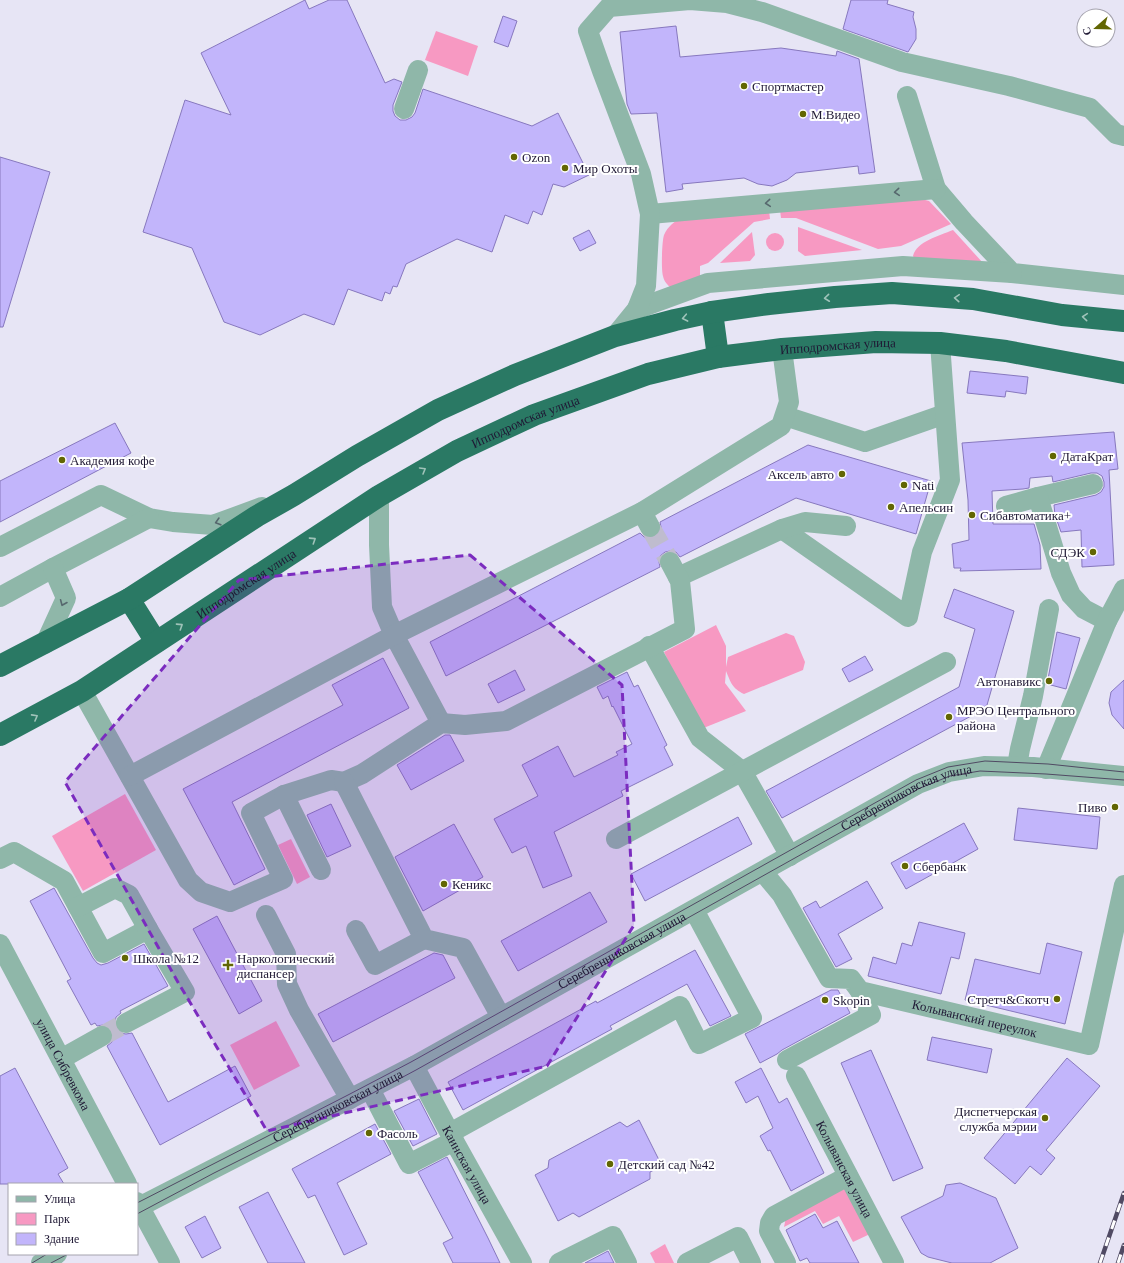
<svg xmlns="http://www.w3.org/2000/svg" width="1124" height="1263" font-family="'Times New Roman',serif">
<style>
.green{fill:#f799c2}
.building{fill:#c2b5fb;stroke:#8778be}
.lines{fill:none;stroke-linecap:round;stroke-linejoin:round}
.minor-tunnel{stroke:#bfbcce;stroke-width:20;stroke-dasharray:20 10;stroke-linecap:butt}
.minor{stroke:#8fb7a9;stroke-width:20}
.highway{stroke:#2a7964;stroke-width:22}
.tram{stroke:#504a63;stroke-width:1}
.rail-casing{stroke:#504a63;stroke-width:4.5}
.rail{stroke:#fff;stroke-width:3;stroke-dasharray:9;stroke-linecap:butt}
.oneway{stroke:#57686e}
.oneway2{stroke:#9fc3b9}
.marked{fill:#7b2cbf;fill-opacity:0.2;stroke:#7b2cbf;stroke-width:3;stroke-dasharray:8 5;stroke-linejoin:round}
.poi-dot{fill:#626603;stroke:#fff;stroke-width:1.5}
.labels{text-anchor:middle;stroke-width:4;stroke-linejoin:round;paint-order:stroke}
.poi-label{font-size:13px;fill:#1f1834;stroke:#fff;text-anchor:start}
.street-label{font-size:13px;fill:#1f1834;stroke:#fff}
</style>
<rect width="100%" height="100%" fill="#e7e5f5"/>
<g class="green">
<path d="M 436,31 L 478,46 L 468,76 L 425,60 Z"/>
<path d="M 914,197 L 929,201 L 951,224 L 901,246 L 878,249 L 796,218 L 781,218 L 780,210 Z"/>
<path d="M 769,210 L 770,219 L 754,222 L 708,263 L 700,266 L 700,283 L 672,289 C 668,285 664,282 663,276 C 661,269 662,241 664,235 C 668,226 674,222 682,217 Z"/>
<path d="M 798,227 L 862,250 L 805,256 L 798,251 Z"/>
<path d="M 953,230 L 983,263 L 915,260 L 913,256 C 917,241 939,236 953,230 Z"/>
<path d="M 752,232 L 755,255 L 750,261 L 720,263 Z"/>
<circle cx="775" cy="242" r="9"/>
<path d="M 716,625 L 726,646 L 726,667 L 728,657 L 786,633 L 794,636 L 805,662 L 803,670 L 744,694 C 732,688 731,683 726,671 L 725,683 L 746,711 L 701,729 L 664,652 Z"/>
<path d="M 125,794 L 156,850 L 83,891 L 52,836 Z"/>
<path d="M 291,839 L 310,877 L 297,884 L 278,845 Z"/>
<path d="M 276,1021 L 300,1066 L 254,1090 L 230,1045 Z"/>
<path d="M 844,1186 L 870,1234 L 853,1242 L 839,1216 L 823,1224 L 815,1211 L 784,1227 L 786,1217 Z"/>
<path d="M 665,1244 L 674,1263 L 655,1263 L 650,1253 Z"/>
</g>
<g class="building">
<path d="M 305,0 L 309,9 L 329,0 L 347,0 L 385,83 L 394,79 L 402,82 L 393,105 L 393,111 L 395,116 L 400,120 L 406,120 L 412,117 L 415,113 L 423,89 L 532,126 L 558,113 L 589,175 L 564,187 L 553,184 L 542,215 L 533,211 L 528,224 L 505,215 L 492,252 L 457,239 L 406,264 L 397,287 L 393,286 L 390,294 L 385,292 L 382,301 L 348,289 L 334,325 L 304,314 L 260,335 L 224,322 L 192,248 L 143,232 L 185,100 L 231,115 L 201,53 Z"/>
<path d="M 851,0 L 888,0 L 887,4 L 914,12 L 913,17 L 916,29 L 916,39 L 908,52 L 843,29 Z"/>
<path d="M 503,16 L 517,21 L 508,47 L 494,42 Z"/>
<path d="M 676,26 L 680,57 L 781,48 L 836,56 L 837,51 L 859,59 L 875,172 L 859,174 L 858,166 L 796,173 L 787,180 L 772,186 L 758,184 L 744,178 L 682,184 L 683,189 L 666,192 L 657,113 L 631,114 L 627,104 L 620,32 Z"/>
<path d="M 0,157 L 50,172 L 3,327 L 0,327 Z"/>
<path d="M 589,230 L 596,243 L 580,251 L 573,238 Z"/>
<path d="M 970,371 L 1028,377 L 1026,394 L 1006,391 L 1005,397 L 967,393 Z"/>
<path d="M 115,423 L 131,453 L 0,522 L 0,481 Z"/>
<path d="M 1114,432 L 1118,469 L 1109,470 L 1114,565 L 1082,567 L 1081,530 L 1061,532 L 1055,515 L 1054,505 L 1096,495 L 1101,492 L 1104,487 L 1104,482 L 1102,476 L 1097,473 L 1091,473 L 1053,482 L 1052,476 L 1030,478 L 1029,488 L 1023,489 L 992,491 L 993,524 L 1034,524 L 1040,545 L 1041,569 L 960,571 L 961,568 L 954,568 L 952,544 L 969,540 L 968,500 L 962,443 Z"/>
<path d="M 808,445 L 931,481 L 916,534 L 796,498 L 680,557 L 676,552 L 670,551 L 665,552 L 660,556 L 659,562 L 660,567 L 446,676 L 430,642 L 640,533 L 644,537 L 650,538 L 655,537 L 660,533 L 661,527 L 660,522 Z"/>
<path d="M 954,589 L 1014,611 L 987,705 L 973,715 L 782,818 L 766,791 L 959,687 L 975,629 L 944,617 Z"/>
<path d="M 1057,632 L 1080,638 L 1066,689 L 1047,684 Z"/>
<path d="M 865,656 L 873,670 L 849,682 L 842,669 Z"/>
<path d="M 383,658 L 409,708 L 232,802 L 265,869 L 234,885 L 183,789 L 343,705 L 332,685 Z"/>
<path d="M 515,670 L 525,690 L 498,703 L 488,684 Z"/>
<path d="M 627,672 L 634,687 L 638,685 L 667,745 L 664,747 L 673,765 L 621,791 L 623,796 L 554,832 L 572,876 L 543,888 L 526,846 L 512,853 L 494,819 L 538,796 L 522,765 L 558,746 L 574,777 L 618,755 L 616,752 L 632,744 L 613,706 L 612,707 L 608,696 L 603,699 L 597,687 Z"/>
<path d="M 1124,680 L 1124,729 L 1112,715 L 1109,703 L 1111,692 Z"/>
<path d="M 445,735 L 450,735 L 464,761 L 411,790 L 397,765 Z"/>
<path d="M 331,804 L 351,846 L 327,857 L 307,815 Z"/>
<path d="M 1018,808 L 1100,817 L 1097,849 L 1014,840 Z"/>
<path d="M 738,817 L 752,844 L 645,901 L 631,874 Z"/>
<path d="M 964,823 L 978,849 L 906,889 L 891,863 Z"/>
<path d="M 454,824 L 483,877 L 423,911 L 395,857 Z"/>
<path d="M 867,881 L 883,908 L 838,934 L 852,959 L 836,967 L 803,908 L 816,901 L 820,908 Z"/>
<path d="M 54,888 L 93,958 L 97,963 L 101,965 L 108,963 L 144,944 L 168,986 L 120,1011 L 121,1013 L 116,1017 L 115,1023 L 116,1029 L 120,1033 L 126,1034 L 132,1033 L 168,1102 L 235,1066 L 251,1096 L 160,1145 L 107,1046 L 112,1042 L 113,1037 L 112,1031 L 108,1026 L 103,1025 L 97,1026 L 95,1023 L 91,1025 L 67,981 L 71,979 L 30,901 Z"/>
<path d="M 590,892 L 607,922 L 518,971 L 501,941 Z"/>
<path d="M 217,916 L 262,1001 L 239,1014 L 193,929 Z"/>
<path d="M 919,922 L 965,933 L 959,959 L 951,957 L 941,994 L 868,976 L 873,957 L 896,964 L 902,943 L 912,946 Z"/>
<path d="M 1047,943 L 1082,952 L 1065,1024 L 965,1000 L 975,959 L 1040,974 Z"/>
<path d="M 695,950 L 731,1016 L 710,1026 L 687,984 L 610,1026 L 612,1029 L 463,1110 L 448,1082 L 596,1001 L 597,1003 Z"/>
<path d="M 434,953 L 443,955 L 455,978 L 333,1042 L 318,1014 Z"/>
<path d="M 831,990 L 838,990 L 850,1013 L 782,1050 L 777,1054 L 760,1063 L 745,1034 Z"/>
<path d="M 932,1037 L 992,1049 L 987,1073 L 927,1060 Z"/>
<path d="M 871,1050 L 923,1168 L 893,1181 L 841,1063 Z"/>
<path d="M 1067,1058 L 1100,1086 L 1046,1150 L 1055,1158 L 1041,1175 L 1030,1166 L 1015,1184 L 984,1158 Z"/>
<path d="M 15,1068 L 68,1168 L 58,1174 L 64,1184 L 0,1184 L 0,1076 Z"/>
<path d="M 761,1068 L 779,1103 L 787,1098 L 824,1173 L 791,1191 L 770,1150 L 768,1151 L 760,1136 L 773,1128 L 758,1096 L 746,1103 L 735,1082 Z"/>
<path d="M 419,1099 L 437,1134 L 413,1146 L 394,1111 Z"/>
<path d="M 639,1120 L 662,1166 L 650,1172 L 650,1179 L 579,1217 L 573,1213 L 558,1221 L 535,1175 L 548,1168 L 549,1160 L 620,1122 L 627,1127 Z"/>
<path d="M 375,1124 L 391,1154 L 337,1183 L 367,1244 L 344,1255 L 315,1195 L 308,1198 L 292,1169 Z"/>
<path d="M 447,1157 L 488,1238 L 500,1263 L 453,1263 L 443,1243 L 453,1238 L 418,1172 Z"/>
<path d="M 960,1183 L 996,1198 L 1018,1248 L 990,1263 L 952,1263 L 928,1257 L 921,1253 L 901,1217 L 943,1196 L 946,1185 Z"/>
<path d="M 268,1192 L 305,1263 L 268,1263 L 239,1207 Z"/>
<path d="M 815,1214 L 823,1228 L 837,1221 L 859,1263 L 810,1263 L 807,1258 L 800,1261 L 786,1230 Z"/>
<path d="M 205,1216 L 221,1248 L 202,1258 L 185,1227 Z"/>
<path d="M 608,1251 L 614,1263 L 585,1263 Z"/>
</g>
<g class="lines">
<g class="minor-tunnel">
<path d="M 650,527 L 670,562"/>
<path d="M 102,1036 L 126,1023"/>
</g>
<g class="minor">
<path d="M 907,96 L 936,189 L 964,222 L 1012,273 L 1124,285"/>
<path d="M 404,109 L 418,70"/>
<path d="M 650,214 L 936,189"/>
<path d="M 637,309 L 708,283 L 903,266 L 1012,273"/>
<path d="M 615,336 L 637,309 L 646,286 L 650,214 L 641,174 L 602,71 L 588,31 L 609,7 L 690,0 L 727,3 L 762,12 L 902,62 L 1009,86 L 1090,108 L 1116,134 L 1124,136"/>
<path d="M 785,416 L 865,442 L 945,414"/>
<path d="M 379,496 L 379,545 L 382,607 L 394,635 L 441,723"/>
<path d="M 1038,497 L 1093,484"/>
<path d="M 1006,506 L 1038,497 L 1061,573 L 1071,595 L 1084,609 L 1107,621"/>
<path d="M 642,512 L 650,527"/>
<path d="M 782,529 L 908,617 L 922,552 L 950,480 L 940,343"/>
<path d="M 0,547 L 101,495 L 149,518 L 173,522 L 213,525 L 262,507"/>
<path d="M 678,577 L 782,529 L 805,522 L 846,526"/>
<path d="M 0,597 L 53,568 L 149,518"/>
<path d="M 45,644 L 66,598 L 53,568"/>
<path d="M 649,646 L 700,738 L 742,771 L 790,856"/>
<path d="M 82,691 L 188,880 L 201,892 L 230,902 L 283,879 L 251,813 L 284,795 L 331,780 L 344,782 L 362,774 L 441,723 L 465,725 L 506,721 L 685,629 L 680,581 L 670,562"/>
<path d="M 1017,766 L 1020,749 L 1033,696 L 1049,609"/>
<path d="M 1046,769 L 1107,621 L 1124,589"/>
<path d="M 130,776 L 394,635 L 642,512 L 781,426 L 789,402 L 782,349"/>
<path d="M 344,782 L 424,939 L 463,948 L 501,1017"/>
<path d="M 284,795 L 321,870"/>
<path d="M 616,839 L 946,662"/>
<path d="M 0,859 L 14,852 L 64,881 L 103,953 L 148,929 L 185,992 L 126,1023"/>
<path id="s1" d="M 763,872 L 782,895 L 829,978 L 851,979 L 860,991 L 1089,1045 L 1124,885"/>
<path d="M 78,907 L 115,888 L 129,895 L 148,929"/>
<path d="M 266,915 L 286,954 L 287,984 L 299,1010 L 350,1099"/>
<path d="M 356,930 L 375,965 L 424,939"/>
<path id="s2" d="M 0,944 L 127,1184"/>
<path d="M 61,1059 L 102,1036"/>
<path d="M 787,1060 L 871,1015 L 860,991"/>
<path id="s3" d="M 414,1066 L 454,1141 L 522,1263"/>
<path id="s4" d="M 796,1076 L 894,1263"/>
<path d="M 370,1089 L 409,1164 L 454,1141"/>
<path d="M 450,1133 L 680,1006 L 699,1044 L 752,1018 L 694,910"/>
<path d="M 137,1202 L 170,1263"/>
<path id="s5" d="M 137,1208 L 414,1066 L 918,784 L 949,772 L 984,766 L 1033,767 L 1124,776"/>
<path d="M 41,1263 L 57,1254"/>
<path d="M 559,1263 L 613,1236 L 627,1263"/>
<path d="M 687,1263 L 738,1237 L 751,1263"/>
<path d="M 786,1263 L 769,1231 L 770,1223 L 774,1216 L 848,1176"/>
</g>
<g class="highway">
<path d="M 712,312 L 718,357"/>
<path d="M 129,599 L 156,642"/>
<path d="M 0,666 L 129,599 L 257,516 L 294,495 L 357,456 L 438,410 L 515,375 L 615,336 L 675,320 L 712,312 L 769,304 L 835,297 L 892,293 L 973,299 L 1062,315 L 1124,321"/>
<path id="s6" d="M 0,735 L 82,691 L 379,496 L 457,451 L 534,415 L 648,374 L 718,357 L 782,349 L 876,342 L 940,343 L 1006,351 L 1124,373"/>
</g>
<g class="tram">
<path d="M 137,1203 L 348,1095 L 411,1062 L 916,780 L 948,767 L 985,761 L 1048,764 L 1124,772"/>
<path d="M 137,1214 L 214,1173 L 356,1102 L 416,1070 L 920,788 L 950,776 L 980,771 L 1046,774 L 1124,780"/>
<path d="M 32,1263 L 47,1254"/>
<path d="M 51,1263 L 68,1254"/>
</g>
<defs>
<g id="rail">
<path d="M 1100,1263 L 1124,1193"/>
<path d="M 1118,1263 L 1124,1245"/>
</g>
</defs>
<use href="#rail" class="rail-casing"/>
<use href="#rail" class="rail"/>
</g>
<defs><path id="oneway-chevron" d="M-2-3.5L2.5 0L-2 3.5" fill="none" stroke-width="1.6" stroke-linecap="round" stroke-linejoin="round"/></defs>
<g class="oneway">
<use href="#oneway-chevron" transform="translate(897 192) rotate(175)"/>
<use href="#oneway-chevron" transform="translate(768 203) rotate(175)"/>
<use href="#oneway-chevron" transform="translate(218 522) rotate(164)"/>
<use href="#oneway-chevron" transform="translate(63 603) rotate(113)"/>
</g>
<g class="oneway2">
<use href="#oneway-chevron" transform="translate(827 298) rotate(174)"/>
<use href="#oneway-chevron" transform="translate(957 298) rotate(-176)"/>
<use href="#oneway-chevron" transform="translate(1085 317) rotate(-175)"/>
<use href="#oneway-chevron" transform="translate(685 318) rotate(169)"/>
<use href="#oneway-chevron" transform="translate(423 470) rotate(-30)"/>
<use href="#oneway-chevron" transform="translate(313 540) rotate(-33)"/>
<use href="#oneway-chevron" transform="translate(180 626) rotate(-33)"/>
<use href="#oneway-chevron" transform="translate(35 717) rotate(-29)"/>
</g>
<path class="marked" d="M 470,555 L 622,685 L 634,925 L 547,1066 L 267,1131 L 179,984 L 65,782 L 239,580 Z"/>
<g class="poi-dot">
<circle cx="744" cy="86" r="4"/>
<circle cx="803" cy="114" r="4"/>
<circle cx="514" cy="157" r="4"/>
<circle cx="565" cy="168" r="4"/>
<circle cx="1053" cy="456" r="4"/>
<circle cx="62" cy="460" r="4"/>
<circle cx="842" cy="474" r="4"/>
<circle cx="904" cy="485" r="4"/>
<circle cx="891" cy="507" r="4"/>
<circle cx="972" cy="515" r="4"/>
<circle cx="1093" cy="552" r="4"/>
<circle cx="1049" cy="681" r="4"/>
<circle cx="949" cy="717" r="4"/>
<circle cx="1115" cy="807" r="4"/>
<circle cx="905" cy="866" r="4"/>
<circle cx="444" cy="884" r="4"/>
<circle cx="125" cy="958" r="4"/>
<path d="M226 959h4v4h4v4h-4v4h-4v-4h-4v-4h4z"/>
<circle cx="1057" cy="999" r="4"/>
<circle cx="825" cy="1000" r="4"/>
<circle cx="1045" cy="1118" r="4"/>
<circle cx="369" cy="1133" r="4"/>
<circle cx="610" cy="1164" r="4"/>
</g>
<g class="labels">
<g class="poi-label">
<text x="752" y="91">Спортмастер</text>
<text x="811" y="119">М.Видео</text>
<text x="522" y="162">Ozon</text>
<text x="573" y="173">Мир Охоты</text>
<text x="1061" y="461">ДатаКрат</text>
<text x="70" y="465">Академия кофе</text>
<text x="834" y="479" text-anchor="end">Аксель авто</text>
<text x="912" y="490">Nati</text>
<text x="899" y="512">Апельсин</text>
<text x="980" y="520">Сибавтоматика+</text>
<text x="1085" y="557" text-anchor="end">СДЭК</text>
<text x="1041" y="686" text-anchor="end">Автонавикс</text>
<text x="957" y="715">МРЭО Центрального<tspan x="957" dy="15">района</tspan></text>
<text x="1107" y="812" text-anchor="end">Пиво</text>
<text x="913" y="871">Сбербанк</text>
<text x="452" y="889">Кеникс</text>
<text x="133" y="963">Школа №12</text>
<text x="237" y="963">Наркологический<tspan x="237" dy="15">диспансер</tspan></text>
<text x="1049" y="1004" text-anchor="end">Стретч&amp;Скотч</text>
<text x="833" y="1005">Skopin</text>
<text x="1037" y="1116" text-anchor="end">Диспетчерская<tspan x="1037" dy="15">служба мэрии</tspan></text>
<text x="377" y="1138">Фасоль</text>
<text x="618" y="1169">Детский сад №42</text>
</g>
<g class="street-label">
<text dy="5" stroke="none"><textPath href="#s6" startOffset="937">Ипподромская улица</textPath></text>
<text dy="5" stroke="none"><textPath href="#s6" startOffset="613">Ипподромская улица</textPath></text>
<text dy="5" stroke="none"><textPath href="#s6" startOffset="289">Ипподромская улица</textPath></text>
<text dy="5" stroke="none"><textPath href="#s5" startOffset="873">Серебренниковская улица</textPath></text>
<text dy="5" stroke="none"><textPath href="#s5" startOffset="549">Серебренниковская улица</textPath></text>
<text dy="5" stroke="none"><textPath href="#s1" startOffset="280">Колыванский переулок</textPath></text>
<text dy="5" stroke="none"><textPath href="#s2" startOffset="136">улица Сибревкома</textPath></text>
<text dy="5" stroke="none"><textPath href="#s5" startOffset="225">Серебренниковская улица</textPath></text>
<text dy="5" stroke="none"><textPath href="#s3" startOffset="112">Каинская улица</textPath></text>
<text dy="5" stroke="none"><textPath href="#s4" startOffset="105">Колыванская улица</textPath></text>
</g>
</g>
<rect x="8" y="1183" width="130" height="72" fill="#ffffff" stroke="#a5a3ae"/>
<rect x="16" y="1196" width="20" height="6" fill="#8fb7a9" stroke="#a5a3ae"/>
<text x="44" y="1203" font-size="12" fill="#1f1834">Улица</text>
<rect x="16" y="1213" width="20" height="12" fill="#f799c2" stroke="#a5a3ae"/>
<text x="44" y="1223" font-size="12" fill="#1f1834">Парк</text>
<rect x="16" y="1233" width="20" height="12" fill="#c2b5fb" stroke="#a5a3ae"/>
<text x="44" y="1243" font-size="12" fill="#1f1834">Здание</text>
<g transform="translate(1096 28) rotate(250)"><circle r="19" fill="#ffffff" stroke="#a5a3ae"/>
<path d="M0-3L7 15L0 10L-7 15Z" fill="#626603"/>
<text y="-6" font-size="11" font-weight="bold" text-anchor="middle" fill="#1f1834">С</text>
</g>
</svg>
